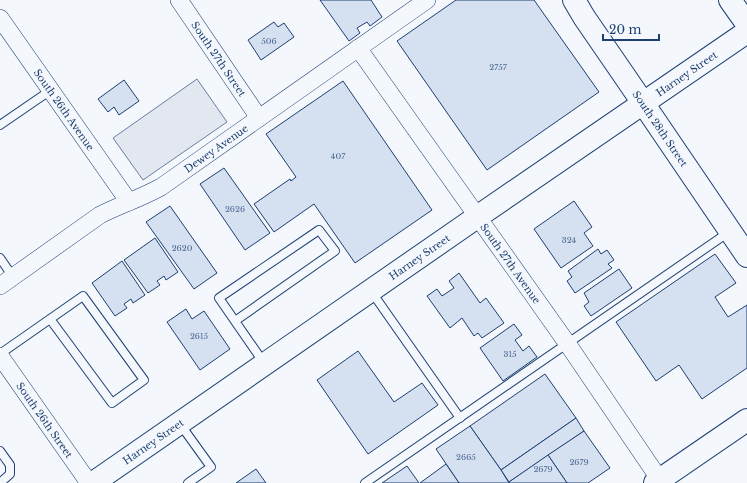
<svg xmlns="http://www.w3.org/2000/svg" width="747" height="483" font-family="'Libre Baskerville',serif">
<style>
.parking{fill:#e3e8f0;stroke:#687fa3}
.building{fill:#d5e0f0;stroke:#1d3f73}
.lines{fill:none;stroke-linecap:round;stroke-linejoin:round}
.service-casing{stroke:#1d3f73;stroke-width:10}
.minor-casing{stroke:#1d3f73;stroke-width:18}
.secondary-casing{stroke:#1d3f73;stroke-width:24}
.primary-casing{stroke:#1d3f73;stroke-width:24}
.motorway-casing{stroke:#1d3f73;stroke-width:24}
.service{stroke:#f4f7fb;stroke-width:8}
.minor{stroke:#f4f7fb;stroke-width:17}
.secondary{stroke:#f4f7fb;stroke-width:22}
.primary{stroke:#f4f7fb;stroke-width:22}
.motorway{stroke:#f4f7fb;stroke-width:22}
.labels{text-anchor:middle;stroke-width:3;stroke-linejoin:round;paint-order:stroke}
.number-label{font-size:8px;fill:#4b6792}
.street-label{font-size:10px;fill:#1d3f73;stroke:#f4f7fb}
</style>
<rect width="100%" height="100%" fill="#f4f7fb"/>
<path class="parking" d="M 197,79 L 227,122 L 143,180 L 113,138 Z"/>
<g class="building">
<path d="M 320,0 L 371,0 L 382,17 L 370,26 L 367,22 L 357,28 L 360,33 L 349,41 Z"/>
<path d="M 456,0 L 534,0 L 599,92 L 487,170 L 397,41 Z"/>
<path d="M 274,22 L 278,27 L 284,23 L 294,37 L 261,60 L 248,40 Z"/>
<path d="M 124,80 L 139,101 L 119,115 L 114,107 L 108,112 L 98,99 Z"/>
<path d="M 343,81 L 432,210 L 355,263 L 314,204 L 274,232 L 254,204 L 290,179 L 291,181 L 296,177 L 266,134 Z"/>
<path d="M 224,168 L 270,233 L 245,250 L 200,184 Z"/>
<path d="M 574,201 L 592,227 L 584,233 L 593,246 L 561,268 L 534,229 Z"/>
<path d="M 170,206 L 217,273 L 194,289 L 146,222 Z"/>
<path d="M 155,238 L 178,272 L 166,280 L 164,276 L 157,281 L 160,285 L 148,293 L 124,260 Z"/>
<path d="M 598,249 L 601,254 L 607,250 L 614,260 L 608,264 L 612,268 L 575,293 L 567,281 L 572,277 L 568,271 Z"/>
<path d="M 715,254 L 736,283 L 715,297 L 728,317 L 747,305 L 747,368 L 702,399 L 679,365 L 656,381 L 616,322 Z"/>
<path d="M 122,261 L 145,295 L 133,303 L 131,299 L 124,304 L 127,308 L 115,316 L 92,283 Z"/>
<path d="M 619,269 L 632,288 L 591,316 L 584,306 L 589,302 L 584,293 Z"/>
<path d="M 459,273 L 480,303 L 486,298 L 504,323 L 482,338 L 478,333 L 474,336 L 462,318 L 450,328 L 427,296 L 437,289 L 442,296 L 454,288 L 449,281 Z"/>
<path d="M 186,309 L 192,319 L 204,311 L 230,349 L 200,370 L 167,322 Z"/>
<path d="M 514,324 L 522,335 L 515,340 L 523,351 L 529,346 L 537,357 L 503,381 L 480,348 Z"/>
<path d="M 358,351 L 394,402 L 422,383 L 438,405 L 368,454 L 317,380 Z"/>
<path d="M 545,374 L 576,418 L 501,470 L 470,426 Z"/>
<path d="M 576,418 L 584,431 L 509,482 L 501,470 Z"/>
<path d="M 470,426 L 501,470 L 509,483 L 459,483 L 436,449 Z"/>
<path d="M 584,431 L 610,468 L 588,483 L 567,483 L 548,455 Z"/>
<path d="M 548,455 L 567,483 L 509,483 L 509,482 Z"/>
<path d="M 446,464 L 459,483 L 420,483 Z"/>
<path d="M 407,466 L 419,483 L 382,483 Z"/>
<path d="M 256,469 L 266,483 L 236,483 Z"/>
</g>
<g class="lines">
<defs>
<g id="service">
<path d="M 0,125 L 51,90"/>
<path d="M 0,258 L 13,277"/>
<path d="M 371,291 L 460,418"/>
<path d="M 235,321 L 335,251 L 319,230 L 219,298 L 264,363"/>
<path d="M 0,354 L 83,296 L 144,380 L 112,403 L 50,319"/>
<path d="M 180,424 L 211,467 L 188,483"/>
<path d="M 0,451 L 10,465 L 10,474 L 0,483"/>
<path d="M 365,483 L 729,232"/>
</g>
<g id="minor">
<path id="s1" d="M 179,0 L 259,118"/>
<path id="s2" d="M 0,18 L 129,202"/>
<path id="s3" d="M 358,48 L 567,343 L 660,480"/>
<path id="s4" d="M 0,286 L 100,215 C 120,205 141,198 161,187 L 427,0"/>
<path id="s5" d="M 0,356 L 89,483"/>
</g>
<g id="secondary">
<path id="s6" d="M 93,483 L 477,217 L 747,32"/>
<path d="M 655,483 L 747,420"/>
</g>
<g id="primary">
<path id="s7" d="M 574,0 L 584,17 L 628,81 L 747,256"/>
</g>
<path id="motorway" d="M 730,0 L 747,24"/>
</defs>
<use href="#service" class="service-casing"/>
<use href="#minor" class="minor-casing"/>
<use href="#secondary" class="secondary-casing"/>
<use href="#primary" class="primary-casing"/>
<use href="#motorway" class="motorway-casing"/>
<use href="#service" class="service"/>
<use href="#minor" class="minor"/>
<use href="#secondary" class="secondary"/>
<use href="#primary" class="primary"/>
<use href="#motorway" class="motorway"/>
</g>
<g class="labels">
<g class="number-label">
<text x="269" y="44">506</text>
<text x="498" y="70">2757</text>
<text x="338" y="159">407</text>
<text x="235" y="212">2626</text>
<text x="569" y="243">324</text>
<text x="182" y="251">2620</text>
<text x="199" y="339">2615</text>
<text x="510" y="357">315</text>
<text x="466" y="460">2665</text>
<text x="579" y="465">2679</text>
<text x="543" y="472">2679</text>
</g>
<g class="street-label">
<text dy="4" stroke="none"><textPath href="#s1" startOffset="71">South 27th Street</textPath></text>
<text dy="4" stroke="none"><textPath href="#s6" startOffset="721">Harney Street</textPath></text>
<text dy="4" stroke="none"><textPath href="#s2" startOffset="112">South 26th Avenue</textPath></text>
<text dy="4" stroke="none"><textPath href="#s7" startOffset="155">South 28th Street</textPath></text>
<text dy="4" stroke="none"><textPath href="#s4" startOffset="257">Dewey Avenue</textPath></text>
<text dy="4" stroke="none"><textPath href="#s6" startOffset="397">Harney Street</textPath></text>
<text dy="4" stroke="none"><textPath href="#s3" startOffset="264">South 27th Avenue</textPath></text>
<text dy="4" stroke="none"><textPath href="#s5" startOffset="78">South 26th Street</textPath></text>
<text dy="4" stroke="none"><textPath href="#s6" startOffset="73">Harney Street</textPath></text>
</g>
</g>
<path d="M603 34v6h56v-6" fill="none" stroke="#1d3f73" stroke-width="2"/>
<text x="609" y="34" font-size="12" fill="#1d3f73" stroke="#f4f7fb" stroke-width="3" paint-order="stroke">20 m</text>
</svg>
